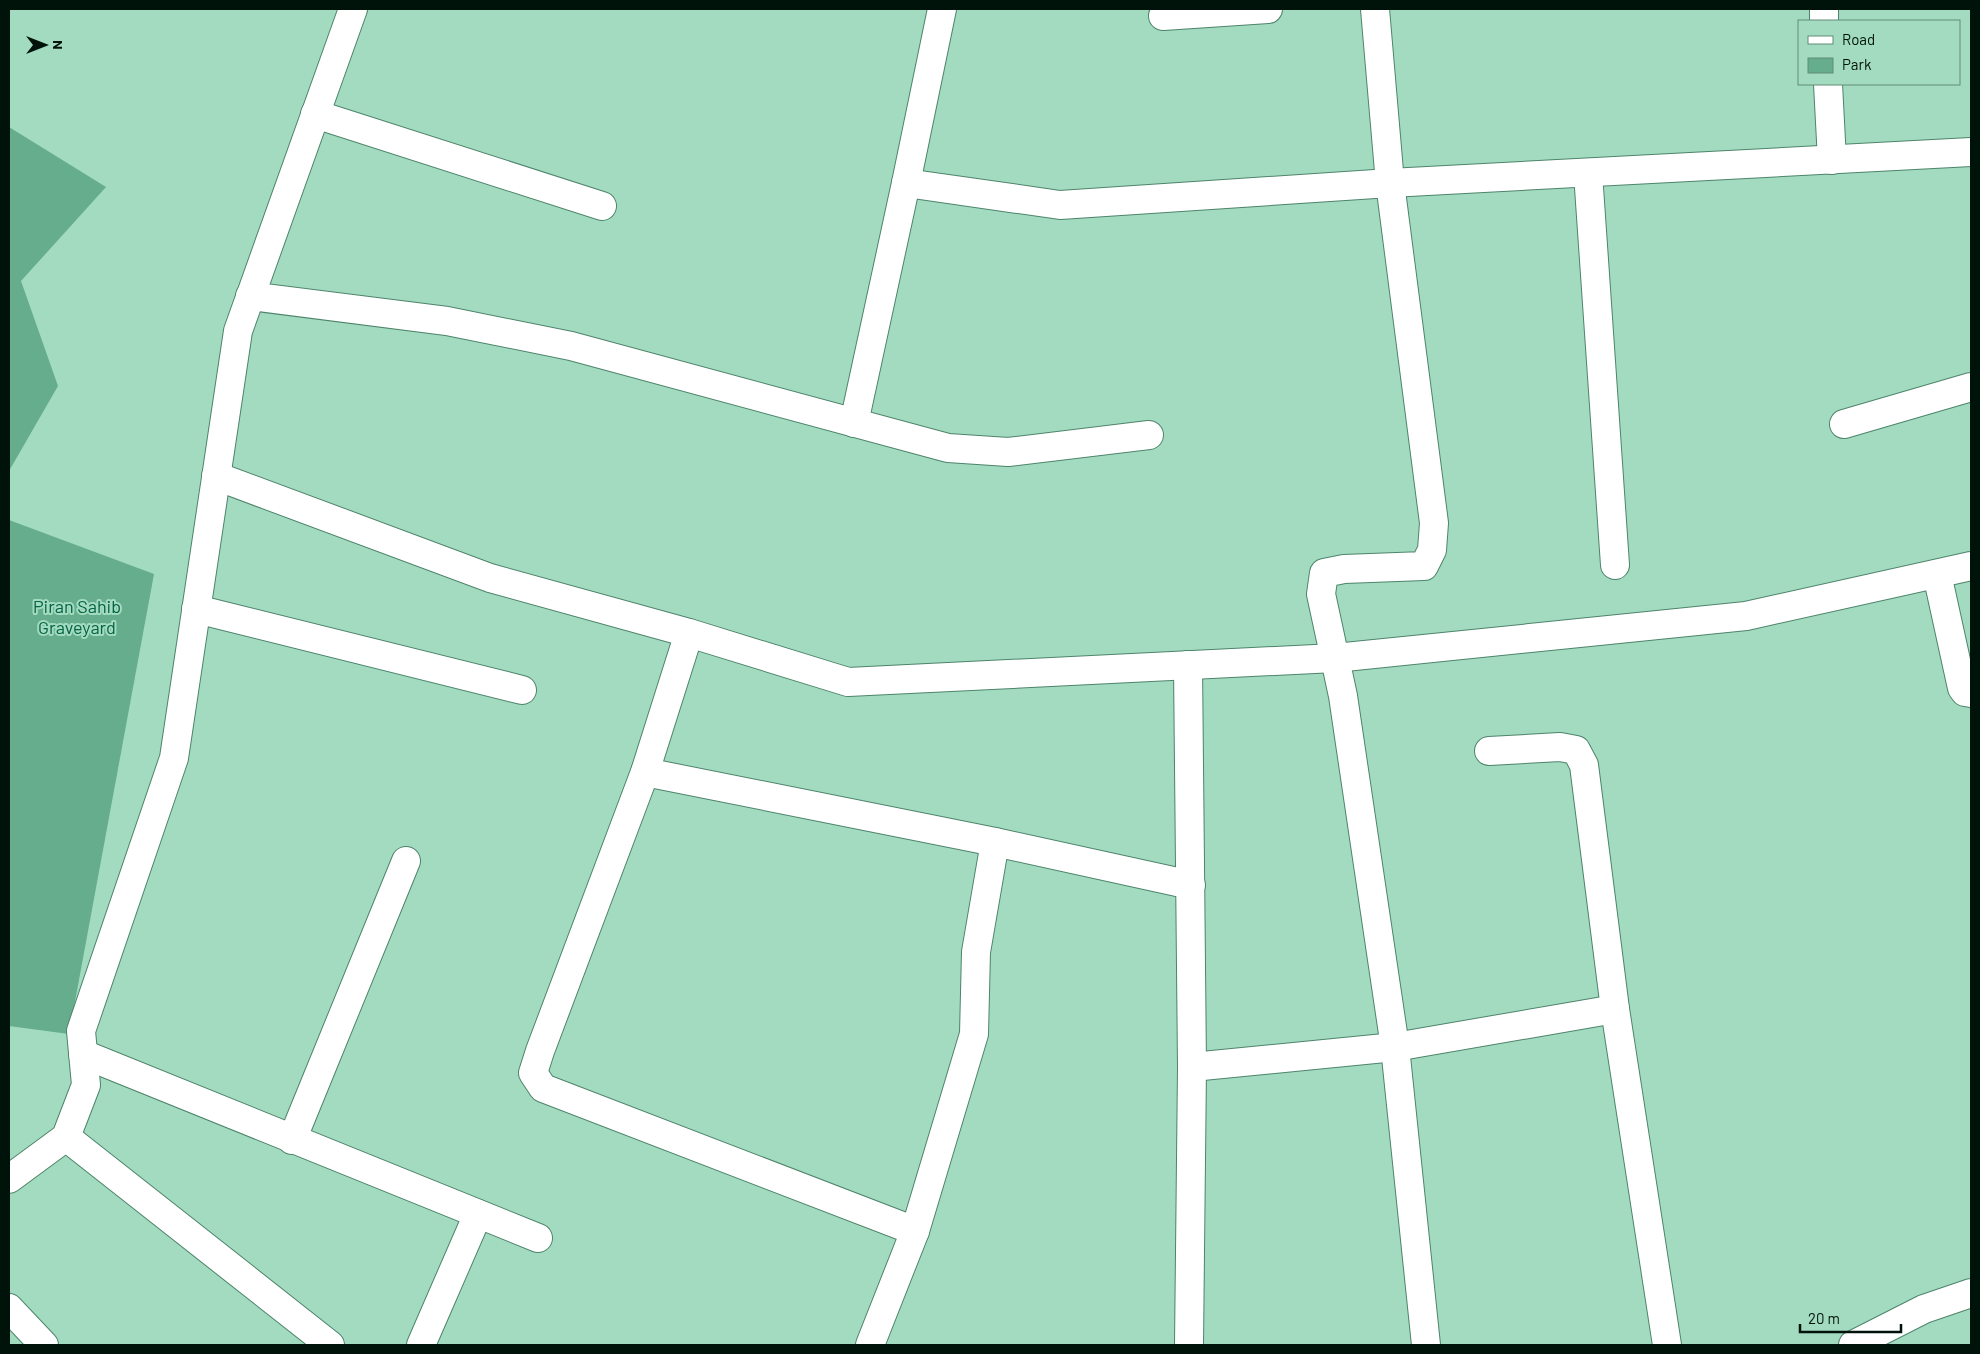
<svg xmlns="http://www.w3.org/2000/svg" width="1980" height="1354" font-family="Barlow,sans-serif">
<style>
.green{fill:#65ad8c}
.lines{fill:none;stroke-linecap:round;stroke-linejoin:round}
.minor-casing{stroke:#4d846b;stroke-width:30}
.minor{stroke:#fff;stroke-width:28}
.labels{text-anchor:middle;stroke-width:4;stroke-linejoin:round;paint-order:stroke}
.park-label{font-size:18px;fill:#066244;stroke:#a3dbc0}
</style>
<rect width="100%" height="100%" fill="#a3dbc0"/>
<g class="green">
<path d="M 9,127 L 106,187 L 21,281 L 58,386 L 9,471 Z"/>
<path d="M 9,520 L 154,574 L 69,1034 L 9,1026 Z"/>
</g>
<g class="lines">
<defs>
<g id="minor">
<path d="M 1375,9 L 1390,183 L 1434,523 L 1432,550 L 1424,566 L 1344,569 L 1324,573 L 1321,594 L 1343,696 L 1395,1047 L 1426,1345"/>
<path d="M 1824,9 L 1824,21"/>
<path d="M 1163,16 L 1268,9"/>
<path d="M 1828,84 L 1832,160"/>
<path d="M 315,114 L 602,206"/>
<path d="M 1588,173 L 1615,565"/>
<path d="M 906,183 L 1060,205 L 1390,183 L 1971,152"/>
<path d="M 250,296 L 447,321 L 571,346 L 948,448 L 1008,452 L 1149,435"/>
<path d="M 854,423 L 906,183 L 942,9"/>
<path d="M 1844,424 L 1971,387"/>
<path d="M 216,476 L 490,578 L 689,633 L 848,682 L 1335,658 L 1746,616 L 1971,566"/>
<path d="M 1937,574 L 1962,688 L 1965,692 L 1971,693"/>
<path d="M 196,609 L 522,690"/>
<path d="M 689,633 L 645,772 L 540,1051 L 533,1073 L 543,1088 L 915,1231"/>
<path d="M 1188,665 L 1192,1067 L 1189,1345"/>
<path d="M 1489,751 L 1560,747 L 1576,750 L 1584,765 L 1615,1009 L 1667,1345"/>
<path d="M 645,772 L 995,842 L 1191,885"/>
<path d="M 83,1054 L 538,1238"/>
<path d="M 1192,1067 L 1395,1047 L 1615,1009"/>
<path d="M 66,1137 L 330,1345"/>
<path d="M 292,1140 L 406,861"/>
<path d="M 9,1179 L 66,1137 L 86,1085 L 81,1031 L 174,758 L 238,331 L 353,9"/>
<path d="M 9,1308 L 44,1345"/>
<path d="M 421,1345 L 478,1214"/>
<path d="M 870,1345 L 915,1231 L 974,1034 L 976,952 L 995,842"/>
<path d="M 1853,1345 L 1924,1309 L 1971,1293"/>
</g>
</defs>
<use href="#minor" class="minor-casing"/>
<use href="#minor" class="minor"/>
</g>
<g class="labels">
<g class="park-label">
<text x="77" y="613">Piran Sahib<tspan x="77" dy="21">Graveyard</tspan></text>
</g>
</g>
<rect width="1980" height="1354" fill="none" stroke="#00130a" stroke-width="20"/>
<rect x="1798" y="20" width="162" height="65" fill="#a3dbc0" stroke="#628b77"/>
<rect x="1808" y="36" width="25" height="8" fill="#ffffff" stroke="#628b77"/>
<text x="1842" y="45" font-size="15" fill="#00130a">Road</text>
<rect x="1808" y="58" width="25" height="15" fill="#65ad8c" stroke="#628b77"/>
<text x="1842" y="70" font-size="15" fill="#00130a">Park</text>
<g transform="translate(45 45) rotate(90)" stroke="#a3dbc0" stroke-width="4" paint-order="stroke">
<path d="M0-4L9 19L0 12L-9 19Z" fill="#00130a"/>
<text y="-8" font-size="14" font-weight="bold" text-anchor="middle" fill="#00130a">N</text>
</g>
<path d="M1800 1324v8h101v-8" fill="none" stroke="#00130a" stroke-width="2.5"/>
<text x="1808" y="1324" font-size="15" fill="#00130a" stroke="#a3dbc0" stroke-width="4" paint-order="stroke">20 m</text>
</svg>
